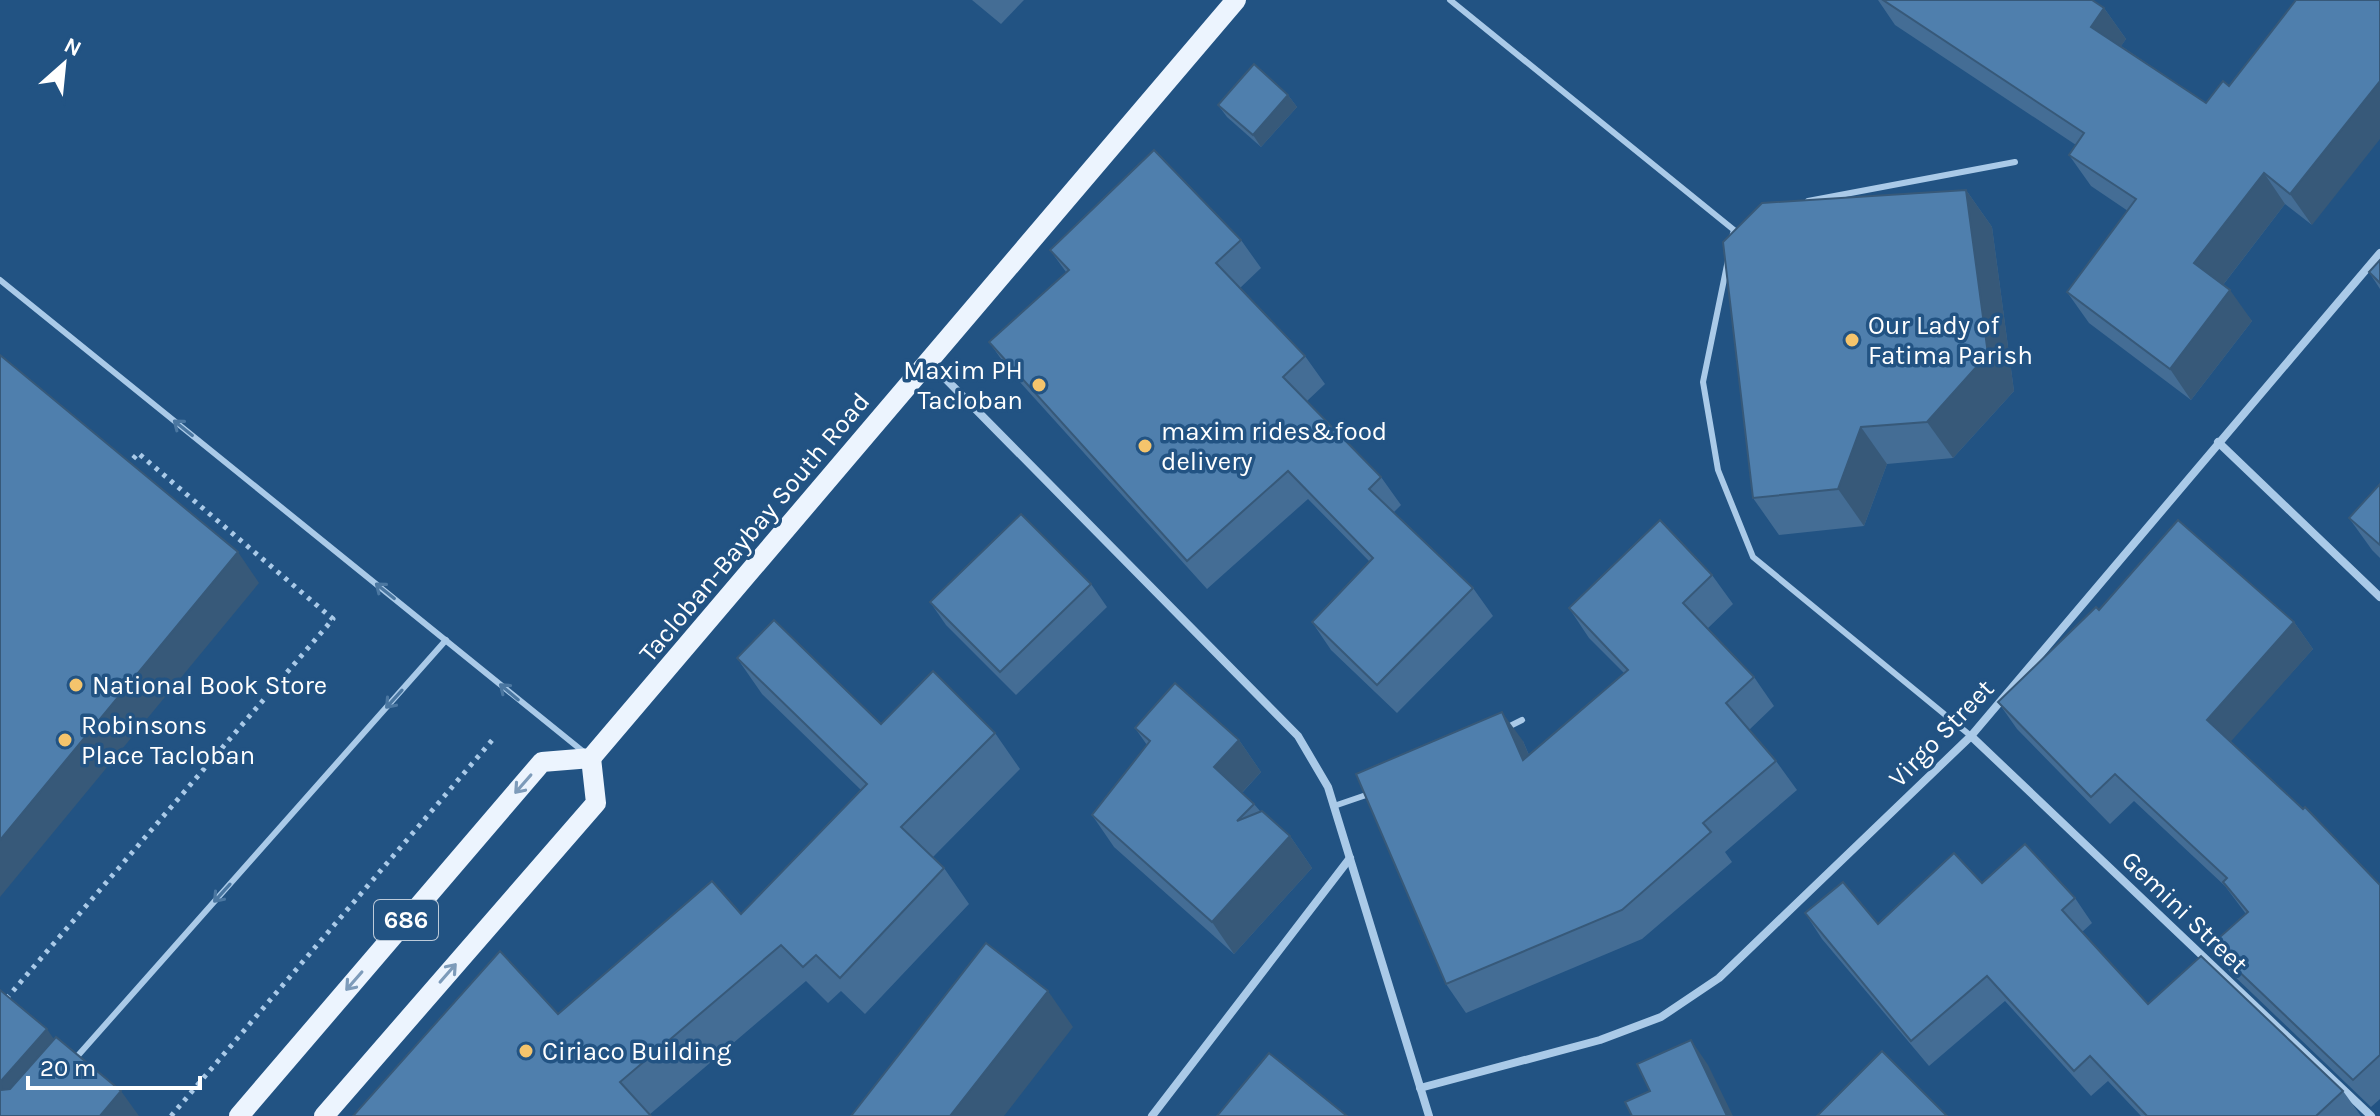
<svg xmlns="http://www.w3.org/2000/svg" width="2380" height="1116" font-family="Karla,sans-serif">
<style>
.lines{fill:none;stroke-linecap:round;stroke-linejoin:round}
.path{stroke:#aacae8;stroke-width:5;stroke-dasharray:4 6;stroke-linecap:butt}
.lane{stroke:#aacae8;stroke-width:6}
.street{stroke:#aacae8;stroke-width:8}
.primary{stroke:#ecf4fe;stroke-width:20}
.wall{fill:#446d95}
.shaded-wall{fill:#375979}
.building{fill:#4f7fad;stroke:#375979;stroke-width:2}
.oneway{stroke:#4b77a1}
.oneway2{stroke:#7d9bba}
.poi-dot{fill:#f4c46c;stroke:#225383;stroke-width:3}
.labels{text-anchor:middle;stroke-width:7;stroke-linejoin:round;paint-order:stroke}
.shield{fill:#225383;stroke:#bdcbda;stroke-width:2}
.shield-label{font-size:24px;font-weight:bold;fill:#fff}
.poi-label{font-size:26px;fill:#fff;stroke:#225383;text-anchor:start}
.street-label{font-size:26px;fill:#fff;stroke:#225383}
</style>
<rect width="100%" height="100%" fill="#225383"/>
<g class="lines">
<g class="path">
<path d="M 0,1006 L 333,619 L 138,453 L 127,466"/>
<path d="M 171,1116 L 494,738"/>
</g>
<g class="lane">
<path d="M 1450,0 L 1734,230 L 1732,237"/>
<path d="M 1808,201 L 2015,162"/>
<path d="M 1728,260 L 1703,382 L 1718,470 L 1753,557 L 1971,736"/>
<path d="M 0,280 L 585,753"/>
<path d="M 1504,729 L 1522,720"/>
<path d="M 1334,806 L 1372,793"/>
<path d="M 74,1060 L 446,640"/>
</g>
<g class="street">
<path d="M 929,362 L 1298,736 L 1328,787 L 1429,1116"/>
<path d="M 2218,442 L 2380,597"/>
<path d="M 1971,736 L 2371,1116"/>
<path d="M 1420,1088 L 1600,1040 L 1661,1017 L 1719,978 L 1971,736 L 2380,253"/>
<path d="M 1152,1116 L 1350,858"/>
</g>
<g class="primary">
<path d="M 239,1116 L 542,762 L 591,758 L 1236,0"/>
<path d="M 324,1116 L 596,803 L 591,758"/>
</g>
</g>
<g class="wall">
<path d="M 972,0 L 1024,0 L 1001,24 Z"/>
<path d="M 1878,0 L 2092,0 L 2104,8 L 2126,39 L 2121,46 L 2206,103 L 2223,81 L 2312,225 L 2285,204 L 2223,285 L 2252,321 L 2191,400 L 2089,323 L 2067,292 L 2128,211 L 2091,186 L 2069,155 L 2076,145 L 1895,25 Z"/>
<path d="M 1288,95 L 1297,107 L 1261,147 L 1227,117 L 1218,105 Z"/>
<path d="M 1966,190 L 1992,227 L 2014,391 L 1953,458 L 1887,464 L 1864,526 L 1779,535 L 1753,498 Z"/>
<path d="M 1241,240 L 1261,268 L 1240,288 L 1305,356 L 1325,384 L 1307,401 L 1381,477 L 1401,505 L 1394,512 L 1473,588 L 1493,616 L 1397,713 L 1331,650 L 1312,622 L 1370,562 L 1308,499 L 1207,589 L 1009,370 L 989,342 L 1066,272 L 1050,250 Z"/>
<path d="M 2380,260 L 2380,289 L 2369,272 Z"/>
<path d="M 2380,484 L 2380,558 L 2372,550 L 2349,518 Z"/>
<path d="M 1712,575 L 1733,604 L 1707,629 L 1754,677 L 1774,706 L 1749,730 L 1776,761 L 1797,790 L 1725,852 L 1732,862 L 1642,939 L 1466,1013 L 1446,984 L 1523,741 L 1529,755 L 1624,673 L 1589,638 L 1569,608 Z"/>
<path d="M 1091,584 L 1107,607 L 1016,695 L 946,625 L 930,602 Z"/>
<path d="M 2099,610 L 2294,622 L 2313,649 L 2230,741 L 2380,885 L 2380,1099 L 2371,1107 L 2230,972 L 2211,945 L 2246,914 L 2225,886 L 2134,801 L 2110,824 L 2017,729 L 1998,702 Z"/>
<path d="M 737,658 L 881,724 L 995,733 L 1020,769 L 933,857 L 944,868 L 969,904 L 865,1014 L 841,991 L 828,1003 L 806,981 L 649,1115 L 558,1014 L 741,914 L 861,790 L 762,694 Z"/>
<path d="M 1135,728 L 1239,740 L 1261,772 L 1242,793 L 1254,804 L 1260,811 L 1290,836 L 1312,868 L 1234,954 L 1114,847 L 1092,815 L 1147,745 Z"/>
<path d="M 2075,898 L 2092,923 L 2082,932 L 2148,1004 L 2343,1091 L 2361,1116 L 2141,1116 L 2108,1081 L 2091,1096 L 2005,1001 L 1929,1066 L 1822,939 L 1805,913 L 1878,924 Z"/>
</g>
<g class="shaded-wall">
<path d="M 2104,8 L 2126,39 L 2113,58 L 2091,27 Z"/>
<path d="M 2380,81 L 2380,139 L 2312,225 L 2290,194 Z"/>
<path d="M 1288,95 L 1297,107 L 1261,147 L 1253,135 Z"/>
<path d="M 2264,173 L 2285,204 L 2216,294 L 2194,263 Z"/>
<path d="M 1966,190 L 1992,227 L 2014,391 L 1953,458 L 1927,422 Z"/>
<path d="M 2230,290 L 2252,321 L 2191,400 L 2170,369 Z"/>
<path d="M 1861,427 L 1887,464 L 1864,526 L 1838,489 Z"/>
<path d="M 238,552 L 259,583 L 0,897 L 0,840 Z"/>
<path d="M 2294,622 L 2313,649 L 2226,747 L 2207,720 Z"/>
<path d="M 1502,712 L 1523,741 L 1543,789 L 1523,760 Z"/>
<path d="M 1239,740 L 1261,772 L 1236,799 L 1214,767 Z"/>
<path d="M 1290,836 L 1312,868 L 1234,954 L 1212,922 Z"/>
<path d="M 1048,991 L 1073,1027 L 1004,1116 L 950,1116 Z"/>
<path d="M 47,1029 L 68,1060 L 22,1112 L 2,1090 L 1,1081 Z"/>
<path d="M 1691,1040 L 1708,1065 L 1733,1116 L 1727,1116 Z"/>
<path d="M 121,1091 L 139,1116 L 100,1116 Z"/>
</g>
<g class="building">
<path d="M 1883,0 L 2092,0 L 2104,8 L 2091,27 L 2206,103 L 2223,81 L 2229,86 L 2296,0 L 2380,0 L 2380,81 L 2290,194 L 2264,173 L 2194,263 L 2230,290 L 2170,369 L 2067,292 L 2136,199 L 2069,155 L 2084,133 Z"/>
<path d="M 1254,64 L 1288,95 L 1253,135 L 1218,105 Z"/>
<path d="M 1154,150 L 1241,240 L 1216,263 L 1305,356 L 1283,377 L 1381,477 L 1369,489 L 1473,588 L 1377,685 L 1312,622 L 1373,558 L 1288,471 L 1187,561 L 989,342 L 1069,270 L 1050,250 Z"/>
<path d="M 1966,190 L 1988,354 L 1927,422 L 1861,427 L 1838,489 L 1753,498 L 1723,242 L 1762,203 Z"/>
<path d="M 2380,260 L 2380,283 L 2369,272 Z"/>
<path d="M 0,355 L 238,552 L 0,840 Z"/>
<path d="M 2380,484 L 2380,545 L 2349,518 Z"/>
<path d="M 1021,514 L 1091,584 L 1000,672 L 930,602 Z"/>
<path d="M 1660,520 L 1712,575 L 1683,603 L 1754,677 L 1726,703 L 1776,761 L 1703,823 L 1711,832 L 1622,910 L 1446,984 L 1356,774 L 1502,712 L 1523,760 L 1628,670 L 1569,608 Z"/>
<path d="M 2178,520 L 2294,622 L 2207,720 L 2303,809 L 2305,807 L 2380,885 L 2380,1055 L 2353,1080 L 2211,945 L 2248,912 L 2223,882 L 2227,878 L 2115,774 L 2091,797 L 1998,702 L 2096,607 L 2099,610 Z"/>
<path d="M 774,620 L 881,724 L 933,671 L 995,733 L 901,827 L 944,868 L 840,978 L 816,955 L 803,967 L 781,945 L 620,1082 L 651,1116 L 353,1116 L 500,951 L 558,1014 L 712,881 L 741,914 L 867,784 L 737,658 Z"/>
<path d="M 1175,683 L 1239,740 L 1214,767 L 1254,804 L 1237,821 L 1262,811 L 1290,836 L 1212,922 L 1092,815 L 1150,741 L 1135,728 Z"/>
<path d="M 2025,844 L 2075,898 L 2062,910 L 2148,1004 L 2201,956 L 2343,1091 L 2316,1116 L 2147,1116 L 2090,1056 L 2074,1071 L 1987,976 L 1911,1041 L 1805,913 L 1843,882 L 1878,924 L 1954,853 L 1982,883 Z"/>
<path d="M 986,943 L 1048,991 L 950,1116 L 851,1116 Z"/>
<path d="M 0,990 L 47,1029 L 1,1081 L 2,1090 L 10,1089 L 56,1037 L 121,1091 L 100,1116 L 0,1116 Z"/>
<path d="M 1691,1040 L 1727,1116 L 1632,1116 L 1625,1102 L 1650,1091 L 1637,1064 Z"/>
<path d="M 1882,1051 L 1947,1116 L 1817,1116 Z"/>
<path d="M 1269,1053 L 1347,1116 L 1217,1116 Z"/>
</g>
<defs><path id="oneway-shaft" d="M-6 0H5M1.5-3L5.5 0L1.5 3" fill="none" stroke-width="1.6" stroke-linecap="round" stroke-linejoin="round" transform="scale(2)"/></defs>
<g class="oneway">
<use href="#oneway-shaft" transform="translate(183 428) rotate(-141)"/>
<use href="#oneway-shaft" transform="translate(385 591) rotate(-141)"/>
<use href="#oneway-shaft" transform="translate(509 692) rotate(-140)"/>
<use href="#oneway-shaft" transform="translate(394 699) rotate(132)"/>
<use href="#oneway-shaft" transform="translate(222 893) rotate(132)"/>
</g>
<g class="oneway2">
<use href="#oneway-shaft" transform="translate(523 784) rotate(131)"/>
<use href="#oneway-shaft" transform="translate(448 973) rotate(-49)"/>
<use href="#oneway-shaft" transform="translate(354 981) rotate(131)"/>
</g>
<g class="poi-dot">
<circle cx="1852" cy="340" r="8"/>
<circle cx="1039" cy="385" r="8"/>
<circle cx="1145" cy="446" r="8"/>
<circle cx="76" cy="685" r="8"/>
<circle cx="65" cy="740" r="8"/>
<circle cx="526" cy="1051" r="8"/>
</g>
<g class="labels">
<rect class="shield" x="374" y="900" width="64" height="40" rx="6"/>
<g class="shield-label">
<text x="406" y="928">686</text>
</g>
<g class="poi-label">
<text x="1868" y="334">Our Lady of<tspan x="1868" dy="30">Fatima Parish</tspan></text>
<text x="1023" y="379" text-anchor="end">Maxim PH<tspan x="1023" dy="30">Tacloban</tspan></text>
<text x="1161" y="440">maxim rides&amp;food<tspan x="1161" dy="30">delivery</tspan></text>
<text x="92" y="694">National Book Store</text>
<text x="81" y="734">Robinsons<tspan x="81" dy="30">Place Tacloban</tspan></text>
<text x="542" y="1060">Ciriaco Building</text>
</g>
<g class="street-label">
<text transform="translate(754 527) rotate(-50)" y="9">Tacloban-Baybay South Road</text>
<text transform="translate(1941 733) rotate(-46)" y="9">Virgo Street</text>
<text transform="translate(2185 912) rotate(44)" y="9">Gemini Street</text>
</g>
</g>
<g transform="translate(64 64) rotate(27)" stroke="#225383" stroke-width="6" paint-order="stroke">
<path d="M0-6L14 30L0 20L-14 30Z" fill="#ffffff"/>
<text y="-12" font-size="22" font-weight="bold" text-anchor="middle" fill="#ffffff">N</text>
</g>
<path d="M28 1076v12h172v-12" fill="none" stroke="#ffffff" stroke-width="4"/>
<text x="40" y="1076" font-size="24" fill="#ffffff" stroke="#225383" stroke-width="6" paint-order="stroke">20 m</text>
</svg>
